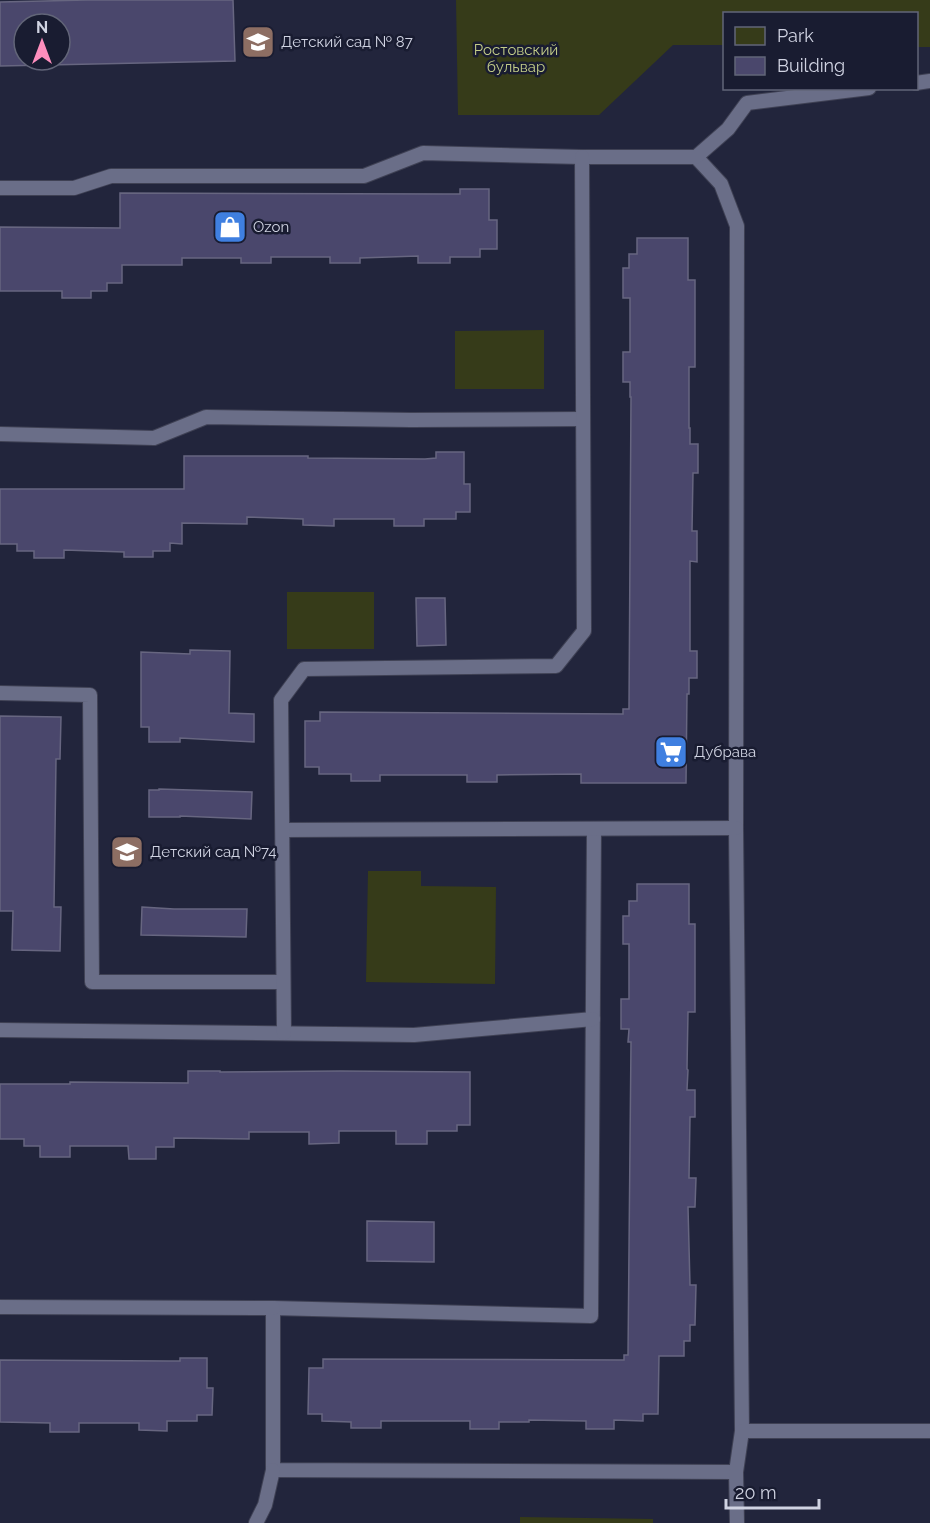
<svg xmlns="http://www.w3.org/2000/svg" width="930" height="1523" font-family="Raleway,sans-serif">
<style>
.green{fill:#363b19}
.building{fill:#4a476c;stroke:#676680;stroke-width:1.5;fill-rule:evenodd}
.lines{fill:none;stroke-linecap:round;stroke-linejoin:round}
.lane-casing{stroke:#3f4154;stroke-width:16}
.lane{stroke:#6a6e88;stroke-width:14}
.labels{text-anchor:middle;stroke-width:5;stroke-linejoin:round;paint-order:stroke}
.poi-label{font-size:15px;fill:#d0d3e2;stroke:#191c31;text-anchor:start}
.park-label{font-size:15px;fill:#c3cd88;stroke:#191c31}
</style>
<rect width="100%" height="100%" fill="#22253c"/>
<g class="green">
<path d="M 456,0 L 930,0 L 930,47 L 917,47 L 916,14 L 724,14 L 724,45 L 673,45 L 599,115 L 458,115 Z"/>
<path d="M 544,330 L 544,389 L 455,389 L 455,331 Z"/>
<rect x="287" y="592" width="87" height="57"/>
<path d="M 368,871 L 421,871 L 421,886 L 496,887 L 495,984 L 366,982 Z"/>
<path d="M 520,1517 L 653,1519 L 653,1523 L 520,1523 Z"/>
</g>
<g class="building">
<path d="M 87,0 L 233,0 L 235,61 L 0,66 L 0,2 ZM 24,24 L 60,24 L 60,60 L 24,60 Z"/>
<path d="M 460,189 L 489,189 L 489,220 L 497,220 L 497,249 L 480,249 L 480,257 L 450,257 L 450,263 L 418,263 L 418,256 L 360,258 L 360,263 L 330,263 L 330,257 L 271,257 L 271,263 L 241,263 L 241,258 L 182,258 L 182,265 L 122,265 L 122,283 L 107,283 L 107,291 L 91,291 L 91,298 L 62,298 L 62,291 L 0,291 L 0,227 L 120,228 L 120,193 L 445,194 L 460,194 Z"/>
<path d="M 637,238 L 688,238 L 688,280 L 695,280 L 695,367 L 689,367 L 689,428 L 690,428 L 690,444 L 698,444 L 698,473 L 693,473 L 692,531 L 697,531 L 697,562 L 690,561 L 690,651 L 697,651 L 697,678 L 689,678 L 689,694 L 687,694 L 686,783 L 581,783 L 581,774 L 497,775 L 497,782 L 467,782 L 467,775 L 380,775 L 380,781 L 351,781 L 351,774 L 319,774 L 319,767 L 305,767 L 305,721 L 320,721 L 320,712 L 623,714 L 623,709 L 629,709 L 631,397 L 630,397 L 630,382 L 623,382 L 623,352 L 630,352 L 630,298 L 623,298 L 623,268 L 629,268 L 629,254 L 637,254 Z"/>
<path d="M 436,452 L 464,452 L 464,484 L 470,484 L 470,512 L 456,512 L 456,519 L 424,519 L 424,526 L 394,526 L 394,519 L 334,519 L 334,526 L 303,525 L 303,519 L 247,517 L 247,524 L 182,523 L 182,544 L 170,543 L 170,551 L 153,551 L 153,557 L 124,557 L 124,552 L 64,550 L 64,558 L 34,558 L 34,551 L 17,551 L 17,544 L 0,544 L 0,489 L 184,489 L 184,456 L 308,456 L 308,458 L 425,459 L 436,458 Z"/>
<path d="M 416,598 L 445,598 L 446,645 L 417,646 Z"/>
<path d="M 190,650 L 230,651 L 229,713 L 254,714 L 254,742 L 180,738 L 180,742 L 149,742 L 149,727 L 141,727 L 141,652 L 190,654 Z"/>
<path d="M 0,716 L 61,717 L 60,759 L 56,759 L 54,907 L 61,907 L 60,951 L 12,950 L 13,911 L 0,911 Z"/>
<path d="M 159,789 L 252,792 L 251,819 L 180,816 L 180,817 L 149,817 L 149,790 L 159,790 Z"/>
<path d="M 637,884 L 689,884 L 689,924 L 695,924 L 695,1012 L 688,1012 L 687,1069 L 688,1070 L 687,1090 L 695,1090 L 695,1117 L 690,1117 L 689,1178 L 696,1178 L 695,1207 L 688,1207 L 690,1285 L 696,1285 L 695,1325 L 690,1325 L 690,1341 L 684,1341 L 684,1356 L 659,1356 L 658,1414 L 643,1414 L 643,1421 L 614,1420 L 614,1429 L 586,1429 L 586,1421 L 529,1420 L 529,1422 L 499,1422 L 499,1429 L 470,1429 L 470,1421 L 381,1421 L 381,1428 L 351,1428 L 351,1422 L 322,1421 L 322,1414 L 308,1414 L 309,1368 L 323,1368 L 323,1359 L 624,1360 L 624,1355 L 628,1355 L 631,1042 L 628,1042 L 629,1029 L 621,1029 L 621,999 L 629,999 L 629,944 L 623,944 L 623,916 L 629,916 L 629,901 L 637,901 Z"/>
<path d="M 142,907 L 174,909 L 247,909 L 246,937 L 141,935 Z"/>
<path d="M 188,1071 L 220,1071 L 220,1072 L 340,1071 L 470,1072 L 470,1125 L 457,1125 L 457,1131 L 427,1131 L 427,1144 L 396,1144 L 396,1131 L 339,1131 L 339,1143 L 309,1144 L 309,1132 L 249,1132 L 249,1139 L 174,1138 L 174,1147 L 156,1147 L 156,1159 L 129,1159 L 128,1146 L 70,1146 L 70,1157 L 40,1157 L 40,1146 L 24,1146 L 24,1139 L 0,1139 L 0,1084 L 70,1084 L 70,1082 L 188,1083 Z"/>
<path d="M 367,1221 L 434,1222 L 434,1262 L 367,1261 Z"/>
<path d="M 180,1358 L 207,1358 L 207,1388 L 213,1388 L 212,1415 L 197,1415 L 197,1421 L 167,1421 L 167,1431 L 139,1430 L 139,1423 L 79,1423 L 79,1432 L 50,1432 L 50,1423 L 0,1422 L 0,1360 L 169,1361 L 180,1361 Z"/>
</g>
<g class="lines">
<defs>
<g id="lane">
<path d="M 916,83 L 930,81"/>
<path d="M 696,157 L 721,184 L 737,226 L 736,828 L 742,1431"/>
<path d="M 0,188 L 74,188 L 111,176 L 364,176 L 423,153 L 582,157 L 696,157 L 728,129 L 747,103 L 869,88"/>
<path d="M 0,434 L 154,438 L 206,417 L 411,420 L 583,419"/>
<path d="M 0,693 L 90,695 L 92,982 L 283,982"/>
<path d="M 594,829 L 591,1316 L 273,1308 L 273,1470 L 736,1472"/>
<path d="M 283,830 L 736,828"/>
<path d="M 0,1030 L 414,1035 L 593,1019"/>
<path d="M 284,1033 L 281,700 L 304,669 L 556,666 L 584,631 L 582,157"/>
<path d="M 0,1307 L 273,1308"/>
<path d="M 256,1523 L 265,1505 L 273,1470"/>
<path d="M 737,1523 L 736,1472 L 742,1431 L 930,1431"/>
</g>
</defs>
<use href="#lane" class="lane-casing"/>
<use href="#lane" class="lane"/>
</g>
<defs>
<symbol id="school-square" viewBox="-11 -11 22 22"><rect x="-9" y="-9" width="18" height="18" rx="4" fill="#8d6e63" stroke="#191c31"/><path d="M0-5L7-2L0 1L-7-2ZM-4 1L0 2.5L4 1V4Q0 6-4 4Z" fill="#fff"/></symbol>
<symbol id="shop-square" viewBox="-11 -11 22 22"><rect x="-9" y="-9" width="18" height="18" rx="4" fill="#3f7fe0" stroke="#191c31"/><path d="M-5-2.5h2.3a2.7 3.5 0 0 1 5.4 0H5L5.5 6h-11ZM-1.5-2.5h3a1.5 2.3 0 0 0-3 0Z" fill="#fff"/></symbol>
<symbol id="supermarket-square" viewBox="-11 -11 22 22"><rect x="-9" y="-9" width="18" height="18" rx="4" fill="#3f7fe0" stroke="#191c31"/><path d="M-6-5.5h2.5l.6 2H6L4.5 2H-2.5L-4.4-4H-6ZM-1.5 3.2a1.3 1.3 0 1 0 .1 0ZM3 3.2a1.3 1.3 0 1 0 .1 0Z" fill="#fff"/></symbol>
</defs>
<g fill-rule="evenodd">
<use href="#school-square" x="239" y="23" width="38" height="38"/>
<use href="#shop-square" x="211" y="208" width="38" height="38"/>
<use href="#supermarket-square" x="652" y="733" width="38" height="38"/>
<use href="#school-square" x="108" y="833" width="38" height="38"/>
</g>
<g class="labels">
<g class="poi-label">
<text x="281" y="47">Детский сад № 87</text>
<text x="253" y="232">Ozon</text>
<text x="694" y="757">Дубрава</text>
<text x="150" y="857">Детский сад №74</text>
</g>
<g class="park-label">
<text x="516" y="55">Ростовский<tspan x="516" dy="17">бульвар</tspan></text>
</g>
</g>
<rect x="723" y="12" width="195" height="78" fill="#191c31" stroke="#626578" stroke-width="1.5"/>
<rect x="735" y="27" width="30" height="18" fill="#363b19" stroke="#626578" stroke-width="1.5"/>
<text x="777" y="42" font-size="18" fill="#d0d3e2">Park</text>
<rect x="735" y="57" width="30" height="18" fill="#4a476c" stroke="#626578" stroke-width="1.5"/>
<text x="777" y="72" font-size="18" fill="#d0d3e2">Building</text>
<g transform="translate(42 42)"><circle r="28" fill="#191c31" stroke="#626578" stroke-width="1.5"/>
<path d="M0-4.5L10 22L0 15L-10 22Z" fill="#fe8ebd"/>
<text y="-9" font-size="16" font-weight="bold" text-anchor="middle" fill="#d0d3e2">N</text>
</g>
<path d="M726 1499v9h93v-9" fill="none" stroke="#d0d3e2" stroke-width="3"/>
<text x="735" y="1499" font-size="18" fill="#d0d3e2" stroke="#191c31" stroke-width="4.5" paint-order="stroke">20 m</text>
</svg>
